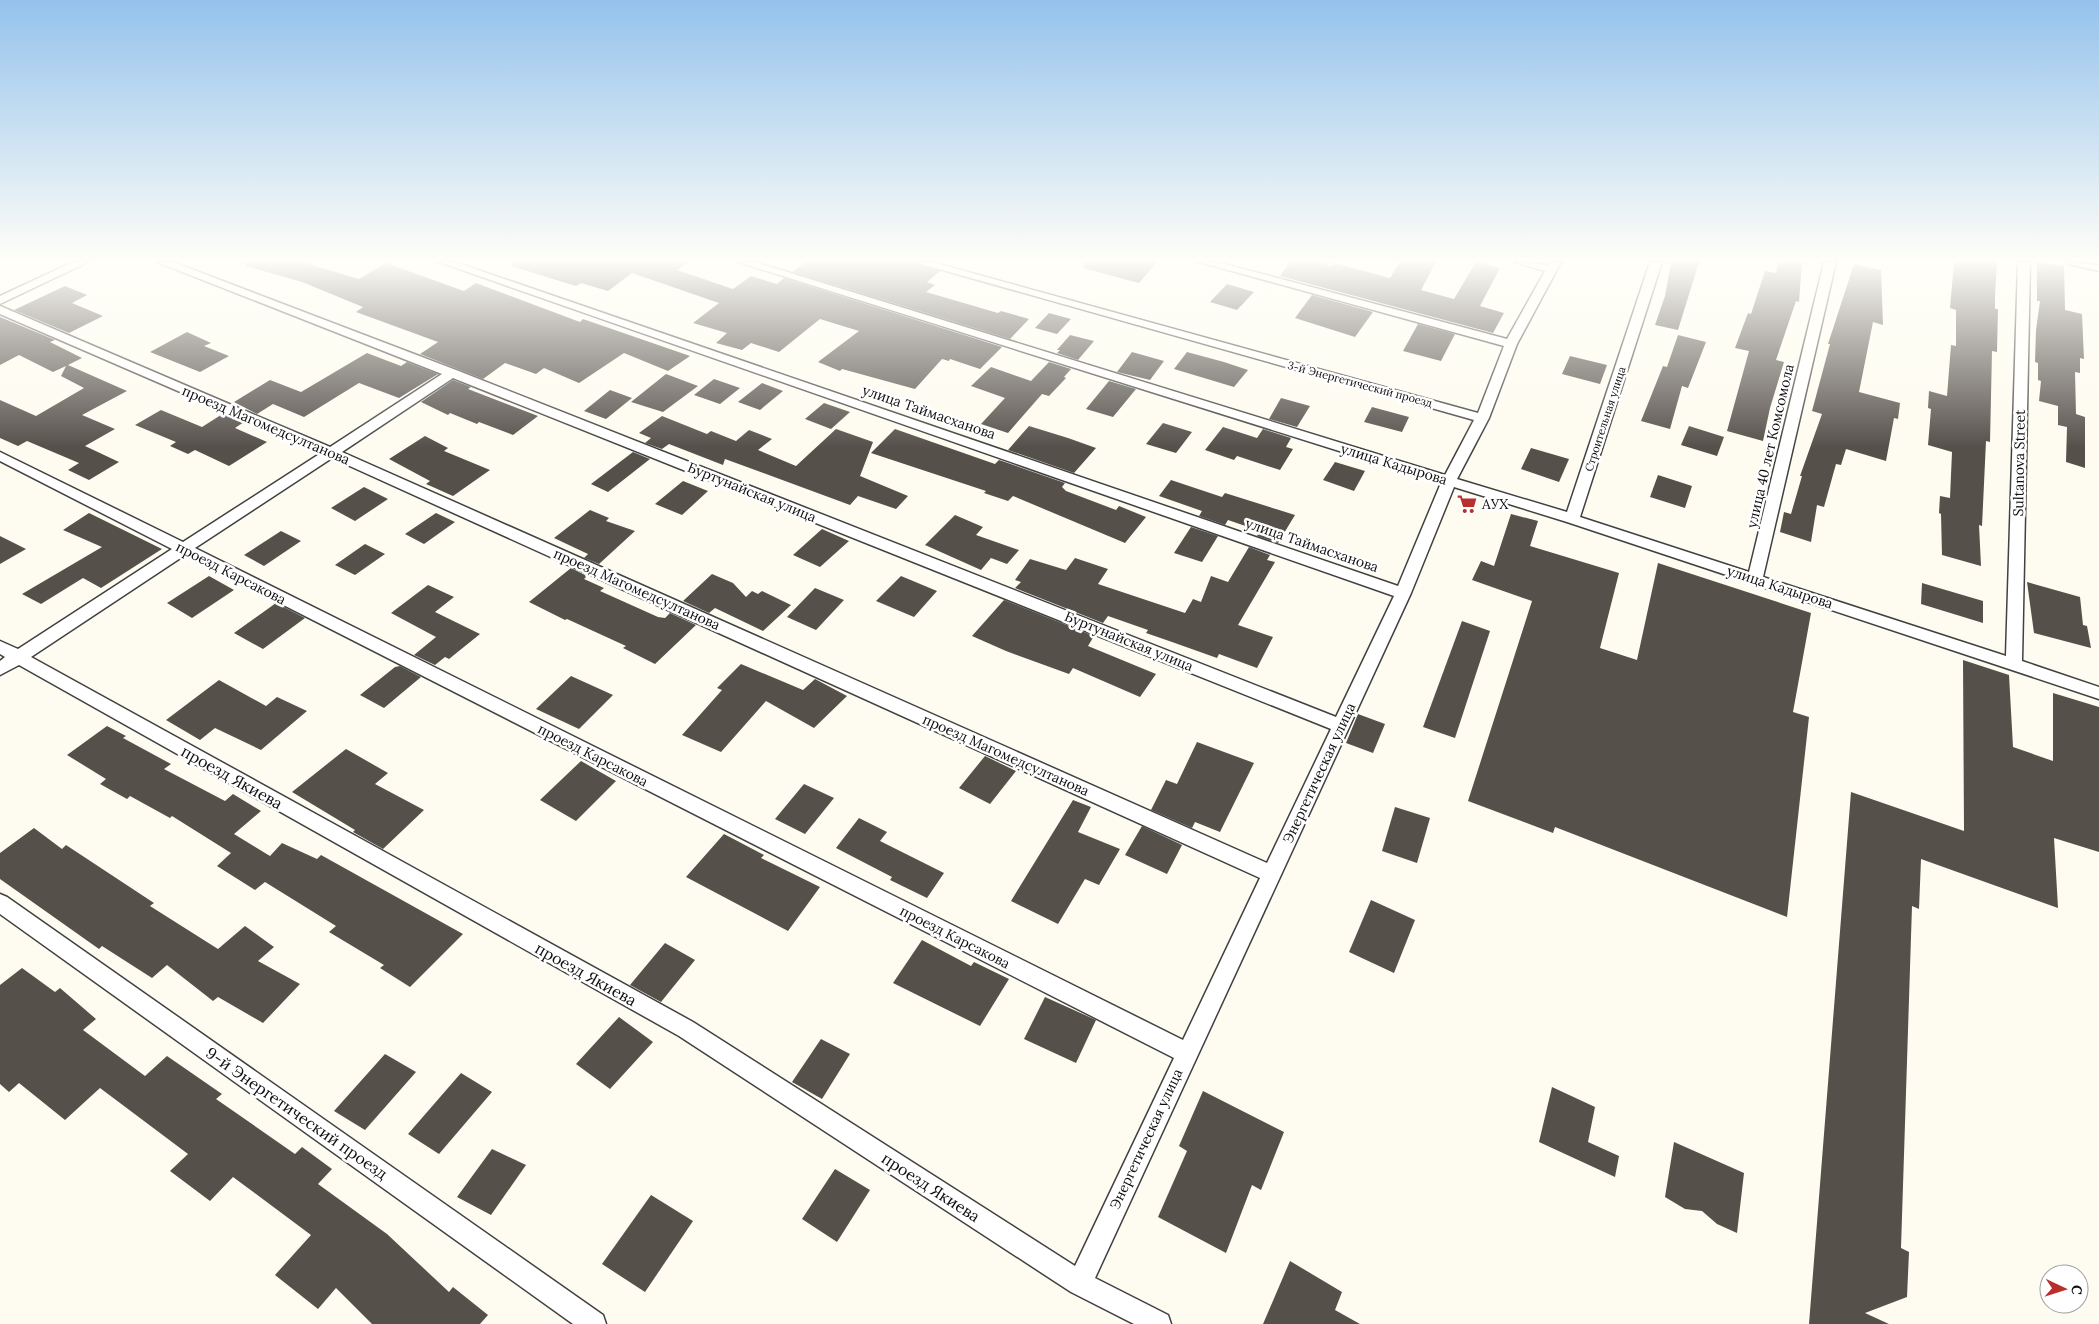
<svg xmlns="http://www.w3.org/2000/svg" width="2099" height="1324" font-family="Lora,serif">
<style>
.building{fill:#56504b}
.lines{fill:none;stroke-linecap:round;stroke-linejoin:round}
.minor-casing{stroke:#414141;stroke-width:3}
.minor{fill:#fff;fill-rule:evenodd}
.labels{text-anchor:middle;stroke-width:5;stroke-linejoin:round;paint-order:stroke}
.far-street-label{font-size:11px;fill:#0e0e0e;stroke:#fff}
.street-label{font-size:14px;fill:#0e0e0e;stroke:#fff}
.poi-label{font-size:14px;fill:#0e0e0e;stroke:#fff;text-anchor:start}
.near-street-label{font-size:16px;fill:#0e0e0e;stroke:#fff}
</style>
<rect width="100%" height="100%" fill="#fefcf0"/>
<g class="building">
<path d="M 246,262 L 302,262 L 359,279 L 386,263 L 464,291 L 476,283 L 580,322 L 583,319 L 690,356 L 668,371 L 624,353 L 579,383 L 544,368 L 536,374 L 505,363 L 483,379 L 420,354 L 438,342 L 356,312 L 363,307 L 302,282 L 246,266 Z"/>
<path d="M 512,262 L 688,262 L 677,270 L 733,289 L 751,276 L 777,284 L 784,278 L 1002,347 L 980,369 L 950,359 L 949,361 L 942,359 L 915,389 L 842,369 L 840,371 L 818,362 L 859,331 L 820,319 L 779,352 L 751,343 L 742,350 L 716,343 L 727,333 L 693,323 L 719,303 L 632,273 L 608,291 L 581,283 L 576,286 L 511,266 Z"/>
<path d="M 805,262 L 912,262 L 940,271 L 927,282 L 935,285 L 926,292 L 998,313 L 1001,311 L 1029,319 L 1010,339 L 793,272 Z"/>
<path d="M 1084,262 L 1157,262 L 1139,283 L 1083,268 Z"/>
<path d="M 1290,262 L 1316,262 L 1332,266 L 1334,263 L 1390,278 L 1400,262 L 1436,262 L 1421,290 L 1454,299 L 1476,262 L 1500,268 L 1480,306 L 1504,313 L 1493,333 L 1280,276 Z"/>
<path d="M 1671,262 L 1699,262 L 1678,330 L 1655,325 L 1665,296 Z"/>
<path d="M 1778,262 L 1802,262 L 1799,302 L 1796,301 L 1776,360 L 1784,362 L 1770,408 L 1763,441 L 1727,431 L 1749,351 L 1735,348 L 1748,313 L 1751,314 L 1765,271 L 1776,273 Z"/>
<path d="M 1954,262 L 1997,262 L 1995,295 L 1995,309 L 1998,309 L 1997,352 L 1992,351 L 1990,442 L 1986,441 L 1982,526 L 1979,525 L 1981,566 L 1942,555 L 1941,514 L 1939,513 L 1940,496 L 1950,498 L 1952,452 L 1928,445 L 1931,409 L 1928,408 L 1929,391 L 1947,396 L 1951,345 L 1956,346 L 1956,310 L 1950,308 Z"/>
<path d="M 2037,262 L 2064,266 L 2065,310 L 2082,314 L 2084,359 L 2080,358 L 2080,373 L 2075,372 L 2076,414 L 2085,417 L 2085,468 L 2066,462 L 2067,427 L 2058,425 L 2058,406 L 2039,401 L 2041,381 L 2038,380 L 2038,363 L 2035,362 L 2036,330 L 2040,301 L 2037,301 Z"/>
<path d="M 1854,264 L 1881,270 L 1883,325 L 1873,322 L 1859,392 L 1900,403 L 1898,419 L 1894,418 L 1886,461 L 1846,449 L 1841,465 L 1836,464 L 1824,507 L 1817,505 L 1811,542 L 1780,532 L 1784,512 L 1791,514 L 1802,476 L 1800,476 L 1822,414 L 1812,411 L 1830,344 L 1828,344 Z"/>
<path d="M 1227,284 L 1254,292 L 1237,310 L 1210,302 Z"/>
<path d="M 65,286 L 87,295 L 72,303 L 103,316 L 69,333 L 14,310 Z"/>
<path d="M 1312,295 L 1373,312 L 1355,337 L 1295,318 Z"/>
<path d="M 1049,313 L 1071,319 L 1057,334 L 1035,328 Z"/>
<path d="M 0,317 L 55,340 L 50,342 L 82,358 L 68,365 L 127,391 L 82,415 L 115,429 L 85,446 L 119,462 L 89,480 L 68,470 L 79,463 L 27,441 L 18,446 L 0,438 L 0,400 L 36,416 L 84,388 L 61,376 L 66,366 L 53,372 L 19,355 L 0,365 Z"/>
<path d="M 1418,324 L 1455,334 L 1441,361 L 1403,351 Z"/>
<path d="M 187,332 L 211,343 L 204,346 L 229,356 L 200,372 L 150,352 Z"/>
<path d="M 1070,335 L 1094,341 L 1078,360 L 1057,353 L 1060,350 L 1057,350 Z"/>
<path d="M 1678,335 L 1706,342 L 1688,388 L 1682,386 L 1670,429 L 1641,421 L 1663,366 L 1667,367 Z"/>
<path d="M 1132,352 L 1164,361 L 1150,380 L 1117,372 Z"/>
<path d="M 1187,352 L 1224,362 L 1248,370 L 1234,387 L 1174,369 Z"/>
<path d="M 367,353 L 401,366 L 407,362 L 438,374 L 399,398 L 359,383 L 304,417 L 273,404 L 257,414 L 234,402 L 270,380 L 301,392 Z"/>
<path d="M 1570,356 L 1607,365 L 1600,384 L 1562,374 Z"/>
<path d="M 1049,362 L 1071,369 L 1064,377 L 1066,378 L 1049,396 L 1042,394 L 1008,433 L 981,424 L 1005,398 L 971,386 L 991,367 L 1031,381 Z"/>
<path d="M 666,374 L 698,386 L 663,412 L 631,402 Z"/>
<path d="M 714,379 L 740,388 L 720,404 L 694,395 Z"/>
<path d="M 453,380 L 471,387 L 468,389 L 538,416 L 513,435 L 479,422 L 477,424 L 450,413 L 448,415 L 421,402 Z"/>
<path d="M 1109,381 L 1136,389 L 1113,417 L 1086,409 Z"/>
<path d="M 762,383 L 783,391 L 760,410 L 738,402 Z"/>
<path d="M 610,390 L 632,398 L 606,419 L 584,411 Z"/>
<path d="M 1281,398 L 1310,406 L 1297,427 L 1269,419 Z"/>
<path d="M 824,403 L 850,412 L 831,429 L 805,419 Z"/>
<path d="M 1372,407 L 1409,417 L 1402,432 L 1364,422 Z"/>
<path d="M 161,410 L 202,427 L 224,413 L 244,422 L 235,428 L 267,442 L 229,466 L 195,450 L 188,454 L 170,446 L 176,442 L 135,425 Z"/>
<path d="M 662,416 L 707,434 L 711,431 L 736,441 L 749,430 L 772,439 L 758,450 L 796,466 L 836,429 L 873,442 L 860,476 L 908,496 L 896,509 L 858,496 L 850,505 L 725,459 L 723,465 L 669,444 L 662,449 L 645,443 L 651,438 L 639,433 Z"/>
<path d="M 1163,423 L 1192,432 L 1176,453 L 1146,444 Z"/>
<path d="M 1029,426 L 1068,438 L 1096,448 L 1074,473 L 1008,450 Z"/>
<path d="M 1689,426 L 1724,437 L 1717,456 L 1681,445 Z"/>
<path d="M 1223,427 L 1257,438 L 1263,429 L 1291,438 L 1286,447 L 1293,449 L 1280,470 L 1237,456 L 1234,460 L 1205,450 Z"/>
<path d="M 895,429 L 995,464 L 999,460 L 1065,483 L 1062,487 L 1066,491 L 1116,510 L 1119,506 L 1146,517 L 1125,543 L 1013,496 L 1008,501 L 984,493 L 986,491 L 871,453 Z"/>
<path d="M 425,436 L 448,448 L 444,451 L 490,470 L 453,496 L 426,484 L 430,481 L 389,459 Z"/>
<path d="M 1531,448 L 1569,459 L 1559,482 L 1521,469 Z"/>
<path d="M 633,452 L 650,459 L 608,492 L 591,484 Z"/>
<path d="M 1335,462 L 1365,471 L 1354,491 L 1323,480 Z"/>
<path d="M 1658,475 L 1692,486 L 1685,508 L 1650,497 Z"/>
<path d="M 1171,480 L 1222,497 L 1225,493 L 1295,515 L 1278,543 L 1257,536 L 1260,531 L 1228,520 L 1225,525 L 1199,516 L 1202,511 L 1159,496 Z"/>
<path d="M 683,481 L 708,491 L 682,515 L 655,504 Z"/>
<path d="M 364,487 L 388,499 L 355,521 L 331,508 Z"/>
<path d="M 590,510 L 609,518 L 606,521 L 635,531 L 599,564 L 584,558 L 588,554 L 554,538 Z"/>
<path d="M 89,513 L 162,549 L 101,588 L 83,578 L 41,604 L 22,594 L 102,547 L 63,530 Z"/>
<path d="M 436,513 L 455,522 L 424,544 L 405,534 Z"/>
<path d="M 1511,514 L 1538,521 L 1530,546 L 1619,573 L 1600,648 L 1637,660 L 1658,563 L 1811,613 L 1793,712 L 1809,717 L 1787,917 L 1555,827 L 1553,833 L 1468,801 L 1532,601 L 1472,580 L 1481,561 L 1494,566 Z"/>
<path d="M 955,515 L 983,527 L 976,535 L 1019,550 L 1007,564 L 991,558 L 981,570 L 925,545 Z"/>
<path d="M 1191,527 L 1218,536 L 1202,562 L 1174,553 Z"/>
<path d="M 822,529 L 849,541 L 820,567 L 793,555 Z"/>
<path d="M 281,531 L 301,541 L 264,566 L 244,555 Z"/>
<path d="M 0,536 L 26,549 L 0,564 Z"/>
<path d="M 365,544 L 385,554 L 355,575 L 335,565 Z"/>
<path d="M 1249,547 L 1270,555 L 1267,560 L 1275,562 L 1238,625 L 1273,637 L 1257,668 L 1219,654 L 1217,658 L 1172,642 L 1146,633 L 1148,630 L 1108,616 L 1103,623 L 1015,588 L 1021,582 L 1015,580 L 1030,559 L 1066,570 L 1075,558 L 1108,569 L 1098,584 L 1185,613 L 1193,599 L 1201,602 L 1211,576 L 1228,582 Z"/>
<path d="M 571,568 L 587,576 L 584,579 L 604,588 L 600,591 L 658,617 L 665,618 L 670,613 L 696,625 L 655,664 L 623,648 L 626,646 L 567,619 L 565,620 L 529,602 Z"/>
<path d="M 712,574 L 733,583 L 746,597 L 752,591 L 758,594 L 762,591 L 791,605 L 763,631 L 715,608 L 709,613 L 683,601 Z"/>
<path d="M 209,576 L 234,590 L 192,618 L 167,603 Z"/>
<path d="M 901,576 L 937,591 L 914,617 L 876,601 Z"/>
<path d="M 2027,582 L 2080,597 L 2083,625 L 2087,626 L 2091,648 L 2034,633 Z"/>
<path d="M 1922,583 L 1983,601 L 1983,623 L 1921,604 Z"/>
<path d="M 428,585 L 454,597 L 435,612 L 480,634 L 449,659 L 445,657 L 435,665 L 414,655 L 436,637 L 391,613 Z"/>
<path d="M 815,588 L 844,600 L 816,630 L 787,617 Z"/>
<path d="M 1004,600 L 1094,636 L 1088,646 L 1156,674 L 1140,697 L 1073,668 L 1069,674 L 1006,651 L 972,636 Z"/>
<path d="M 276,603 L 305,618 L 263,649 L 234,633 Z"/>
<path d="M 1462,621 L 1490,631 L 1455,738 L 1423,727 Z"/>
<path d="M 1963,660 L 2009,675 L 2013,747 L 2053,761 L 2053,693 L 2099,707 L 2099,852 L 2054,838 L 2058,908 L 1921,859 L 1919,909 L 1912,906 L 1901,1248 L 1909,1252 L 1907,1297 L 1865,1313 L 1889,1324 L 1809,1324 L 1851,792 L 1964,831 Z"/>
<path d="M 741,664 L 803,690 L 815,679 L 847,696 L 814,728 L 766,701 L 721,752 L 682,735 L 722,690 L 717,688 Z"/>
<path d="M 400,666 L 421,677 L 384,708 L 360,695 L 395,667 Z"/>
<path d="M 571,676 L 613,695 L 579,729 L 536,709 Z"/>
<path d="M 219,680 L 266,706 L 277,697 L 307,711 L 261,750 L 215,728 L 200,740 L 166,720 Z"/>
<path d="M 1358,714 L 1385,724 L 1373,753 L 1346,743 Z"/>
<path d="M 107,726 L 126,736 L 123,738 L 171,764 L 164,769 L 225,801 L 233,794 L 261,811 L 234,834 L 270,856 L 282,843 L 317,859 L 321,855 L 463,934 L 410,987 L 380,968 L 384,965 L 329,932 L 336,926 L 265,882 L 255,890 L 217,866 L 231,853 L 172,816 L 170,818 L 130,796 L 127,799 L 100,784 L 106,779 L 67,755 Z"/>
<path d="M 1197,742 L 1254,763 L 1220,832 L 1195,822 L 1192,828 L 1151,810 L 1166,780 L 1177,784 Z"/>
<path d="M 346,749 L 388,773 L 375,784 L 424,810 L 383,849 L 353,832 L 355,830 L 292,792 Z"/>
<path d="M 985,756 L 1016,771 L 990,804 L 959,788 Z"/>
<path d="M 581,761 L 616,781 L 576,821 L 540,800 Z"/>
<path d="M 804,784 L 834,798 L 805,834 L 775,819 Z"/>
<path d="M 1073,800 L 1091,807 L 1078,832 L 1120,849 L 1099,885 L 1085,879 L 1058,924 L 1011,901 Z"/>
<path d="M 1395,807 L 1430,818 L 1417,863 L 1382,851 Z"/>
<path d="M 859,818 L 887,832 L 880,841 L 944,873 L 927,898 L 890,880 L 892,877 L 836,848 Z"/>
<path d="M 1142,826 L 1182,845 L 1167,874 L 1125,855 Z"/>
<path d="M 34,828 L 62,849 L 66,845 L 154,903 L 150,906 L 218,949 L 245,926 L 274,947 L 258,961 L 300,984 L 263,1023 L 218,997 L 213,1001 L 167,965 L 152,978 L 102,946 L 99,949 L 0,879 L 0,853 Z"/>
<path d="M 724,834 L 764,855 L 761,858 L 820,887 L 788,931 L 686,877 Z"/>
<path d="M 1371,900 L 1415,920 L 1394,973 L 1349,952 Z"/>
<path d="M 922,940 L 971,966 L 974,962 L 1009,979 L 980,1026 L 893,983 Z"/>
<path d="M 665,943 L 695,960 L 661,1002 L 630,985 Z"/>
<path d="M 22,968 L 55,992 L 60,988 L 96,1019 L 83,1030 L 145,1076 L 167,1056 L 222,1094 L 216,1099 L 295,1154 L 302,1147 L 332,1169 L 318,1184 L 387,1234 L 449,1292 L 453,1287 L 488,1315 L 480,1324 L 372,1324 L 336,1288 L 318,1309 L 275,1275 L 311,1235 L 233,1177 L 210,1201 L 170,1171 L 188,1154 L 100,1088 L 65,1120 L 19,1083 L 9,1092 L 0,1084 L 0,985 Z"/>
<path d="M 1045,997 L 1096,1020 L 1076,1063 L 1024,1039 Z"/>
<path d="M 619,1017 L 653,1042 L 610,1089 L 576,1064 Z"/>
<path d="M 821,1039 L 850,1054 L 822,1099 L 792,1082 Z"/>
<path d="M 385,1054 L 416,1072 L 365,1130 L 334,1111 Z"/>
<path d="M 461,1073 L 492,1092 L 439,1154 L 408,1134 Z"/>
<path d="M 1552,1087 L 1595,1107 L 1588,1142 L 1619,1156 L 1615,1177 L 1539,1142 Z"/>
<path d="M 1203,1091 L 1284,1132 L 1261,1190 L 1252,1185 L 1226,1253 L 1158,1217 L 1187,1151 L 1179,1146 Z"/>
<path d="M 1674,1142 L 1744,1173 L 1737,1233 L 1717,1224 L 1702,1211 L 1685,1209 L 1665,1197 Z"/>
<path d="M 492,1149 L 526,1165 L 491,1215 L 457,1197 Z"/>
<path d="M 835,1169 L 870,1190 L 837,1242 L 802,1219 Z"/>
<path d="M 651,1195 L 693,1221 L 645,1292 L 602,1264 Z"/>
<path d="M 1290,1261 L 1342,1292 L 1335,1310 L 1360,1324 L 1263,1324 Z"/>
</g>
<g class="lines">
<defs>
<g id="minor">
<path d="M 73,262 L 88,262 L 0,304 L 0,296 Z"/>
<path d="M 157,262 L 173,262 L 456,370 L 1336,717 L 1394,596 L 439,262 L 455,262 L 1398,586 L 1441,483 L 738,262 L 755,262 L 1445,475 L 1474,420 L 914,262 L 932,262 L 1478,413 L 1504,346 L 1199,262 L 1217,262 L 1507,339 L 1545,271 L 1515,262 L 1548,265 L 1549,262 L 1561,262 L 1517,344 L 1489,418 L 1457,479 L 1567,512 L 1650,262 L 1662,262 L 1580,517 L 1749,572 L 1824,262 L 1836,262 L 1763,577 L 2006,656 L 2018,262 L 2030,262 L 2022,661 L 2099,687 L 2099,699 L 1567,522 L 1454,487 L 1411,593 L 1095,1278 L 1168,1315 L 1171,1324 L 1134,1324 L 1071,1292 L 679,1036 L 19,665 L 0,675 L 0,661 L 5,657 L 0,654 L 0,641 L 18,649 L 172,549 L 0,461 L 0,452 L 183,542 L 321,453 L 0,314 L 0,306 L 330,447 L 442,374 ZM 453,378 L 1331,729 L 1267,863 L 342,452 ZM 332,458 L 1260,878 L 1183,1040 L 195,548 ZM 185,555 L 1174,1058 L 1075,1266 L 693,1022 L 31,657 Z"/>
<path d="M 2067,262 L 2099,265 L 2099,271 L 2068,264 Z"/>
<path d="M 0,894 L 7,897 L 603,1315 L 606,1324 L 573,1324 L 0,914 Z"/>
</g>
</defs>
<use href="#minor" class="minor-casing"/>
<use href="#minor" class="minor"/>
</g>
<linearGradient id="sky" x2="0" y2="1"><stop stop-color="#94c2ec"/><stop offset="0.58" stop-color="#fffef8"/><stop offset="1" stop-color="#fffef8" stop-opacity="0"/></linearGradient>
<rect width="2099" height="448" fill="url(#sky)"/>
<defs>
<symbol id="supermarket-bare" viewBox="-9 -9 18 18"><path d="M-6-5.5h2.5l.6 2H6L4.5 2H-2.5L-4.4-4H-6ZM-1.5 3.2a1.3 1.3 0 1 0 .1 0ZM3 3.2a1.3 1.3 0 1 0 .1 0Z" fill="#b82f2c" stroke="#fff" stroke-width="2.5" paint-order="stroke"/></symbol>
</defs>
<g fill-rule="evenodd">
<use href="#supermarket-bare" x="1453" y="490" width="28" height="28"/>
</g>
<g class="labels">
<g class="far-street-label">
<text transform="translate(1360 384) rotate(15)" y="4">3-й Энергетический проезд</text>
<text transform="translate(1605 419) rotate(-72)" y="4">Строительная улица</text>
</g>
<g class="street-label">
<text transform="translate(929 412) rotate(19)" y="5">улица Таймасханова</text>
<text transform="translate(266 425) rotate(23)" y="5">проезд Магомедсултанова</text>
<text transform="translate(1770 446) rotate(-77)" y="5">улица 40 лет Комсомола</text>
<text transform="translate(2019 463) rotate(-89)" y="5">Sultanova Street</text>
<text transform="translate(1394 464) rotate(17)" y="5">улица Кадырова</text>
<text transform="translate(752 492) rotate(22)" y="5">Буртунайская улица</text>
<text transform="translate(1312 545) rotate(19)" y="5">улица Таймасханова</text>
<text transform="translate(231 573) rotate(27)" y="5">проезд Карсакова</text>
<text transform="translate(1780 587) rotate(18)" y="5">улица Кадырова</text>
<text transform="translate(637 589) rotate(24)" y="5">проезд Магомедсултанова</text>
<text transform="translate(1129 641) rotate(22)" y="5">Буртунайская улица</text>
<text transform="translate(593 755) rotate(27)" y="5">проезд Карсакова</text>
<text transform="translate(1006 755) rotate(24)" y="5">проезд Магомедсултанова</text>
<text transform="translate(1319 773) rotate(-65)" y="5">Энергетическая улица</text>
<text transform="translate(955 937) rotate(27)" y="5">проезд Карсакова</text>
<text transform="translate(1146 1139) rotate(-65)" y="5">Энергетическая улица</text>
</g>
<g class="poi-label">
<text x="1482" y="509">АУХ</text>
</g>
<g class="near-street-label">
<text transform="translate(232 777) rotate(29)" y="6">проезд Якиева</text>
<text transform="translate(586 974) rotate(29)" y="6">проезд Якиева</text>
<text transform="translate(297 1113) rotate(35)" y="6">9-й Энергетический проезд</text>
<text transform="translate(931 1187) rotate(33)" y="6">проезд Якиева</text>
</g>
</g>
<g transform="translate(2064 1289) rotate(94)"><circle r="24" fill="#ffffff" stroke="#9f9f9f"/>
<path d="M0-4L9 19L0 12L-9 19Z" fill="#b82f2c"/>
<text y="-8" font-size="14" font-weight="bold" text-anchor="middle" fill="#0e0e0e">С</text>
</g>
</svg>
